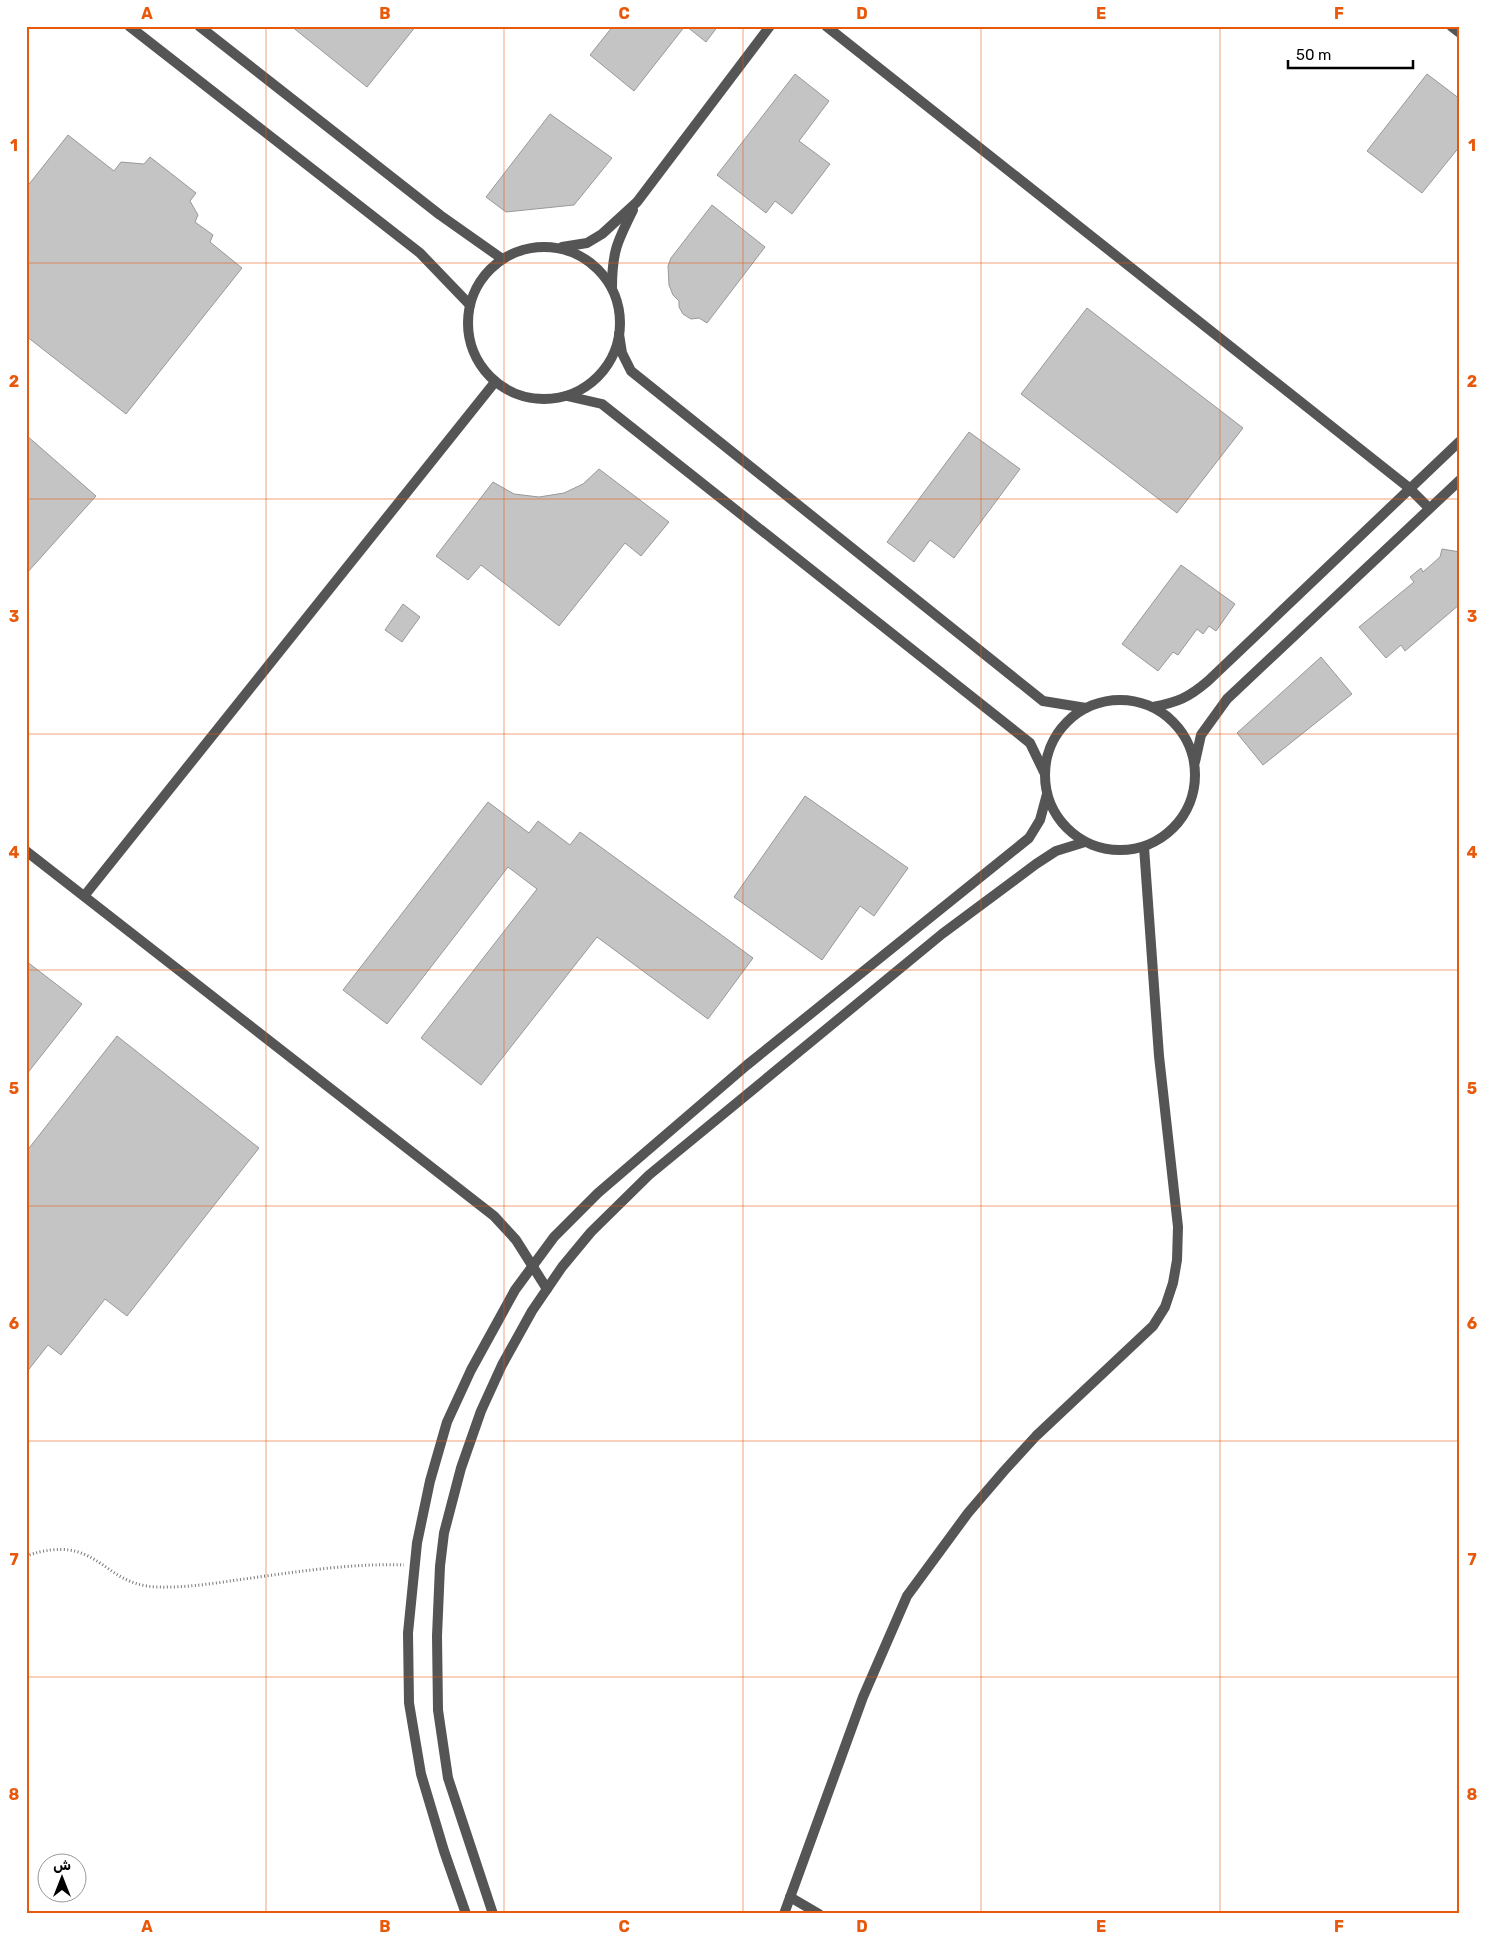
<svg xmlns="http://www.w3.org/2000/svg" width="1486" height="1940" font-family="Rubik,Cairo,sans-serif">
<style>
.building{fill:#c4c4c4;stroke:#999}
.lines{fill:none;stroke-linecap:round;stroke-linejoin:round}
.path{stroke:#777;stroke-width:3;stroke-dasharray:1 2.5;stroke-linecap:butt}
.minor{stroke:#555;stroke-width:10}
.grid{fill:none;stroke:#e8590c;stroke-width:1;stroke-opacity:0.55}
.neatline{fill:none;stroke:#e8590c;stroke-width:2}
.grid-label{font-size:16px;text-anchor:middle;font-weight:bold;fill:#e8590c}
</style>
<rect width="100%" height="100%" fill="#fff"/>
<g class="building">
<path d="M 291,26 L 416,26 L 367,87 Z"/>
<path d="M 613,26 L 685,26 L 634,91 L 590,55 Z"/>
<path d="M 686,26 L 718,26 L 706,42 Z"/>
<path d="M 795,74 L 829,101 L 799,141 L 830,164 L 792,214 L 775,201 L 766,213 L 717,175 Z"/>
<path d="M 1427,74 L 1460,99 L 1460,146 L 1422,193 L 1367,151 Z"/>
<path d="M 550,114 L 612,158 L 574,205 L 506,212 L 486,197 Z"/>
<path d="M 68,135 L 114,171 L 121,162 L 144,164 L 150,157 L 196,193 L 190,201 L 198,215 L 195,222 L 213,235 L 210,242 L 242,268 L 126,414 L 26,336 L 26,188 Z"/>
<path d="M 712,205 L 765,247 L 707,323 L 699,318 L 691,319 L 683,314 L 679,307 L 679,301 L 673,295 L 669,285 L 668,266 L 671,258 Z"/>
<path d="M 1087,308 L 1243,428 L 1177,513 L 1021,394 Z"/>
<path d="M 969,432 L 1020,469 L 954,558 L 930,540 L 914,562 L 887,542 Z"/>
<path d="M 26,435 L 96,496 L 26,574 Z"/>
<path d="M 599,469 L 669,522 L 641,556 L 625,543 L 559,626 L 481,565 L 468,580 L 436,556 L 493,482 L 514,494 L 539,497 L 564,493 L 583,484 Z"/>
<path d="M 1442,549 L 1460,552 L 1460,604 L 1405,651 L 1401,645 L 1386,658 L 1359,627 L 1414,582 L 1410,577 L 1421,568 L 1423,572 L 1440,557 Z"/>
<path d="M 1181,565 L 1235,604 L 1216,631 L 1209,626 L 1203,634 L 1197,629 L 1178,655 L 1173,652 L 1158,671 L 1122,644 Z"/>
<path d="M 403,604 L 420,617 L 402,642 L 385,630 Z"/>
<path d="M 1321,657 L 1352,694 L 1263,765 L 1237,733 Z"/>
<path d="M 805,796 L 908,868 L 874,916 L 860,906 L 822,960 L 734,897 Z"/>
<path d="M 488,802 L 529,833 L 538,821 L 570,845 L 580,832 L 753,958 L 708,1019 L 597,937 L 481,1085 L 421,1038 L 537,889 L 508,867 L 387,1024 L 343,990 Z"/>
<path d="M 26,961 L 82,1004 L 26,1075 Z"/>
<path d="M 117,1036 L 259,1148 L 127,1316 L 105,1299 L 61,1355 L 48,1345 L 26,1373 L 26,1152 Z"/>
</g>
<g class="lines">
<path class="path" d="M 26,1556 C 99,1531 100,1585 157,1587 C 186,1588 216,1583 244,1579 C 296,1572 351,1563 404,1565"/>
<g class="minor">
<path d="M 129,26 L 420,253 L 470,305"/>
<path d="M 199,26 L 440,215 L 501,258"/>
<path d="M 826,26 L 1408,487 L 1429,508"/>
<path d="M 1451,26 L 1460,33"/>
<path d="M 562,247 L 587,243 L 602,234 L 637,202 L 770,26"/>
<circle cx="544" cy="323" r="76"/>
<path d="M 612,288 C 612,252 617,242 633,210"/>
<path d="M 619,334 L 622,353 L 631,371 L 1043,701 L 1086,708"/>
<path d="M 567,396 L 602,404 L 1030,743 L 1044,772"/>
<circle cx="1120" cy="775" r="75"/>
<path d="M 1153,707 C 1178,702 1188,698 1208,681 L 1460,441"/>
<path d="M 1195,762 L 1201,735 L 1227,699 L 1460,480"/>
<path d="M 26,851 L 494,1216 L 516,1240 L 547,1289"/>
<path d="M 85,895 L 495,382"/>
<path d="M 790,1897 L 819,1914"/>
<path d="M 466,1914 L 444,1851 L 421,1774 L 409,1703 L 408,1633 L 417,1543 L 430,1481 L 447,1422 L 471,1370 L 515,1290 L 554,1237 L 598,1193 L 747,1065 L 1029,838 L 1040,820 L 1047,794"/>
<path d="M 493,1914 L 448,1778 L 438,1710 L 437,1636 L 440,1566 L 444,1533 L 461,1468 L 481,1411 L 502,1365 L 532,1311 L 562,1267 L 591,1232 L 649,1175 L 942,934 L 1036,864 L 1056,851 L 1085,842"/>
<path d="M 784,1914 L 863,1697 L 907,1596 L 968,1513 L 1004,1471 L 1036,1436 L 1153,1326 L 1165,1307 L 1173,1283 L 1177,1260 L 1178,1227 L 1159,1056 L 1144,847"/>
</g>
</g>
<path class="grid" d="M 266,26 L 266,1914M 504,26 L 504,1914M 743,26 L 743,1914M 981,26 L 981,1914M 1220,26 L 1220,1914M 26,263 L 1460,263M 26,499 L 1460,499M 26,734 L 1460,734M 26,970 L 1460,970M 26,1206 L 1460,1206M 26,1441 L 1460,1441M 26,1677 L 1460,1677"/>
<rect width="1486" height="1940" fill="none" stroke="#ffffff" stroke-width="55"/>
<g transform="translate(62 1878)"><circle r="24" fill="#ffffff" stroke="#999999"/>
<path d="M0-4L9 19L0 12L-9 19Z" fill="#000000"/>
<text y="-8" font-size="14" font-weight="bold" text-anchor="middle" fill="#000000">ش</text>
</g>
<path d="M1288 60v8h125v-8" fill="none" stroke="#000000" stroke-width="2.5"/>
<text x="1296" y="60" font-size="15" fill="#000000" stroke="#ffffff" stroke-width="4" paint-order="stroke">50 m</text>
<rect x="28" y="28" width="1430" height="1884" class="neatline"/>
<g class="grid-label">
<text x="147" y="19">A</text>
<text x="385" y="19">B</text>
<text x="624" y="19">C</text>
<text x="862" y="19">D</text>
<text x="1101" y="19">E</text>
<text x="1339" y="19">F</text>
<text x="14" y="151">1</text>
<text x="1472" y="151">1</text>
<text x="14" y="387">2</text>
<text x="1472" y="387">2</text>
<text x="14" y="622">3</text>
<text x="1472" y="622">3</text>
<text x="14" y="858">4</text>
<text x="1472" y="858">4</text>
<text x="14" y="1094">5</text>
<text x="1472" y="1094">5</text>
<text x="14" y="1329">6</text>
<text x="1472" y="1329">6</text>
<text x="14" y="1565">7</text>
<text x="1472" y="1565">7</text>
<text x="14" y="1800">8</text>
<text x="1472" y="1800">8</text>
<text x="147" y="1932">A</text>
<text x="385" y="1932">B</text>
<text x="624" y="1932">C</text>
<text x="862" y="1932">D</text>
<text x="1101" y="1932">E</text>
<text x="1339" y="1932">F</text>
</g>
</svg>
